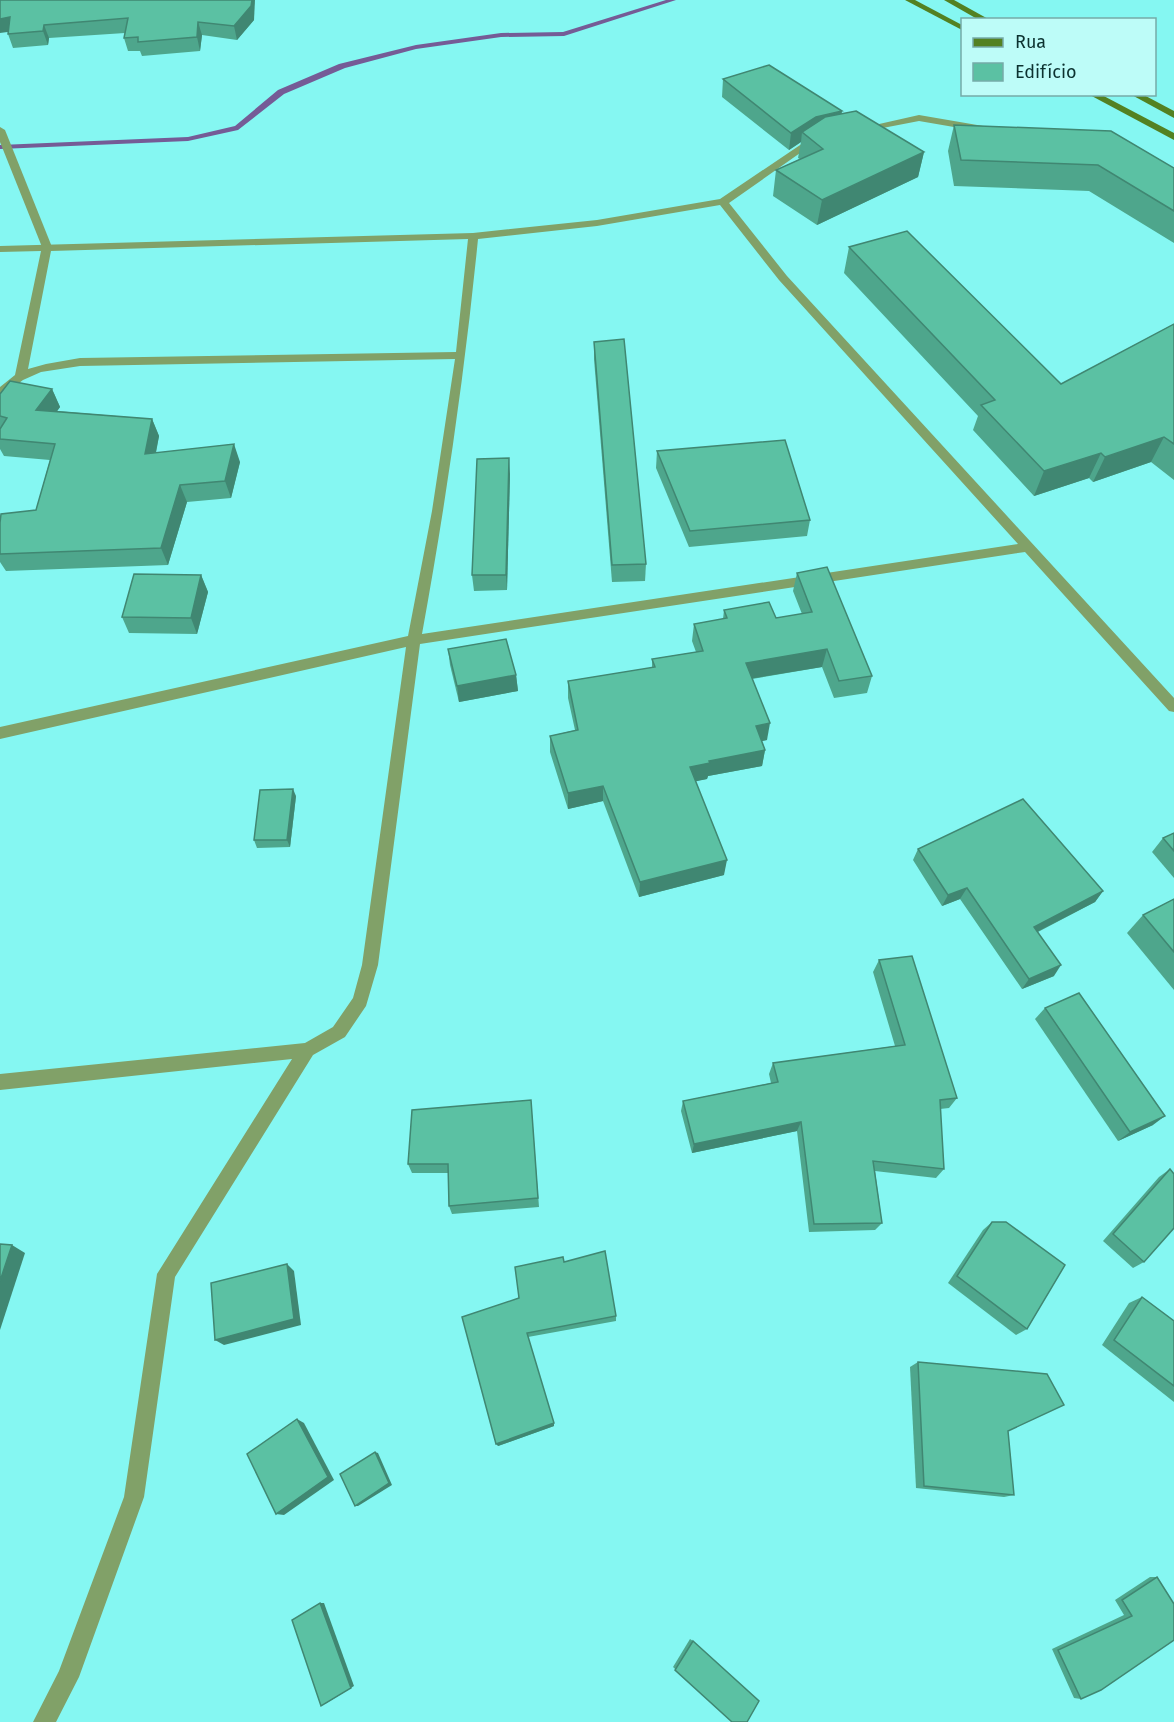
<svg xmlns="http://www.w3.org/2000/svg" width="1174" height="1722" font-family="'Fira Sans',sans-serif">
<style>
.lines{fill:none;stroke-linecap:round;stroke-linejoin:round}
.stream{fill:#755b96;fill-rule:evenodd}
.service{fill:#81a168;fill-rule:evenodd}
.minor{fill:#81a168;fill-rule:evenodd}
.secondary{fill:#538122;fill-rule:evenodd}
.wall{fill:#4ea68c}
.shaded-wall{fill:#408772}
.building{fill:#5bc1a3;stroke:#408772;stroke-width:1.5}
</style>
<rect width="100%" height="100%" fill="#85f7f2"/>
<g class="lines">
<path class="stream" d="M 666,0 L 676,0 L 564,36 L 501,37 L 416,49 L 345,68 L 284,94 L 238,130 L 188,141 L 0,149 L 0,145 L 188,137 L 235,126 L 278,90 L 339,64 L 416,45 L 501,33 L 563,32 Z"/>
<path class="service" d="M 0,127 L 5,130 L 52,247 L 51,249 L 42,247 L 0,142 Z"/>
<g class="minor">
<path d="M 919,115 L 983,126 L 988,129 L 983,132 L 919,121 L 862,132 L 857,129 Z"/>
<path d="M 812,137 L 820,139 L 729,203 L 787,276 L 1174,698 L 1174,712 L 1169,711 L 1025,552 L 420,644 L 378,965 L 366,1006 L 345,1037 L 313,1055 L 175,1277 L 144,1497 L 79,1677 L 56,1722 L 33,1722 L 59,1671 L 124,1497 L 157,1274 L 292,1059 L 0,1090 L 0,1074 L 305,1043 L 333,1027 L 353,998 L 362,965 L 406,647 L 0,739 L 0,727 L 408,636 L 432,511 L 455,359 L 80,366 L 41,372 L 23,380 L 0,397 L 0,387 L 15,375 L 41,251 L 0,252 L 0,246 L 473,233 L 597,220 L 720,199 ZM 720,205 L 779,280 L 1018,544 L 422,634 C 446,502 465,371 478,239 L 597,226 ZM 468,239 L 456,352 L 80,358 L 46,364 L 28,369 L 51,251 Z"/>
</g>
<g class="secondary">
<path d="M 905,0 L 915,0 L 962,25 L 962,30 Z"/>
<path d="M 944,0 L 954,0 L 990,20 L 979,20 Z"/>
<path d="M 1088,94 L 1100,94 L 1174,133 L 1174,140 Z"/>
<path d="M 1130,94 L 1142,94 L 1174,111 L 1174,118 Z"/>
</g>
</g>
<g class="wall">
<path d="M 0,0 L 254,20 L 237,40 L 202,35 L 200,51 L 142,56 L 140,51 L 128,51 L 124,38 L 125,33 L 49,38 L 48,45 L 13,48 L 8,34 L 8,32 Z"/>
<path d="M 723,79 L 842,111 L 841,114 L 924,152 L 918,177 L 817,225 L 773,196 L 776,170 L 800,159 L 798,158 L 801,142 L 789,150 L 722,97 Z"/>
<path d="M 954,125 L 1174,168 L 1174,243 L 1089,191 L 954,186 L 948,151 Z"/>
<path d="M 849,247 L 1061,384 L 1174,324 L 1174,480 L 1151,462 L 1093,482 L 1089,478 L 1034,496 L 973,430 L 978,416 L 844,273 Z"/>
<path d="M 594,342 L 646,564 L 645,581 L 612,582 L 594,359 Z"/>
<path d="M 52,389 L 60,407 L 57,411 L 152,419 L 159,436 L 156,453 L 240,462 L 231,498 L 187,502 L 168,565 L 6,571 L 0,562 L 0,523 L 36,510 L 50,460 L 4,456 L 0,449 L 0,394 Z"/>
<path d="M 657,451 L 810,520 L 807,536 L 689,547 L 656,468 Z"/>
<path d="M 510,474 L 507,590 L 474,591 L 472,575 Z"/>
<path d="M 797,573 L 872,676 L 867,693 L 834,698 L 822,667 L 752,679 L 767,740 L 762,741 L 765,750 L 762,766 L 708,776 L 707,779 L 695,781 L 724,875 L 639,897 L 603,801 L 568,809 L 550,752 L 550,736 L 575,730 L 568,698 L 568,681 L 652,668 L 652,659 L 696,652 L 692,641 L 694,624 L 723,619 L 724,610 L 776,618 L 802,614 L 793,591 Z"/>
<path d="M 201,575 L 208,592 L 197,634 L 129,633 L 122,617 Z"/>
<path d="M 448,649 L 516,675 L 518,691 L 459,702 L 450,665 Z"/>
<path d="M 296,796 L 290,847 L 257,848 L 254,840 Z"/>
<path d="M 1174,833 L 1174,878 L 1152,852 L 1163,838 Z"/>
<path d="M 918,849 L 1103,891 L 1095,902 L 1038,932 L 1054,976 L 1022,989 L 960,899 L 942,906 L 913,860 Z"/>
<path d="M 1174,899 L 1174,990 L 1127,933 L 1143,915 Z"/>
<path d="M 879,960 L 957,1098 L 949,1108 L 940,1109 L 944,1169 L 936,1178 L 875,1171 L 882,1223 L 875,1230 L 809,1232 L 797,1131 L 692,1153 L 681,1111 L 683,1101 L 771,1083 L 769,1074 L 773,1063 L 895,1046 L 873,972 Z"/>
<path d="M 1045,1008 L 1153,1125 L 1118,1141 L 1035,1019 Z"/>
<path d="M 531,1100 L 539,1207 L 452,1214 L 449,1206 L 448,1173 L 412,1173 L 408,1164 Z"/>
<path d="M 1170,1169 L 1144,1262 L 1133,1268 L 1103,1241 L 1159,1177 Z"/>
<path d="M 992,1222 L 1027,1329 L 1016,1335 L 948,1283 L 983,1230 Z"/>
<path d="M 564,1262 L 616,1316 L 616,1321 L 528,1337 L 554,1426 L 498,1446 L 519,1298 Z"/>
<path d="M 1142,1297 L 1174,1321 L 1174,1402 L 1102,1345 L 1129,1303 Z"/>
<path d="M 918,1362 L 1008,1431 L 1014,1495 L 1004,1497 L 916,1488 L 910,1367 Z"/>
<path d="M 1150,1577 L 1157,1577 L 1081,1699 L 1074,1698 L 1052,1649 L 1124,1615 L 1115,1600 Z"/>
<path d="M 690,1639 L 693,1641 L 732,1722 L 673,1667 Z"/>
</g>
<g class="shaded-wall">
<path d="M 252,0 L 255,0 L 254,20 L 237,40 L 234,26 Z"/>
<path d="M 10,17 L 15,31 L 0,33 L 0,19 Z"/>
<path d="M 198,22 L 202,35 L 200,51 L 197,37 Z"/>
<path d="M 44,25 L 49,38 L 48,45 L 43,31 Z"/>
<path d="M 842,111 L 839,129 L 802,132 L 801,142 L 789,150 L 791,133 L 816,117 Z"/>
<path d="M 924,152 L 918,177 L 817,225 L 822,200 Z"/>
<path d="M 52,389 L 60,407 L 45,428 L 36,410 Z"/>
<path d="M 152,419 L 159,436 L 152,471 L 145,454 Z"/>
<path d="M 1164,437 L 1151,462 L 1093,482 L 1105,457 Z"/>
<path d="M 234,444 L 240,462 L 231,498 L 225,481 Z"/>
<path d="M 1101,453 L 1089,478 L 1034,496 L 1044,471 Z"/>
<path d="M 509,458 L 510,474 L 507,590 L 506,575 Z"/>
<path d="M 180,485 L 187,502 L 168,565 L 161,548 Z"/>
<path d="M 201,575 L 208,592 L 197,634 L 191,618 Z"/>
<path d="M 827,649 L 822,667 L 743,680 L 746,663 Z"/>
<path d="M 516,675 L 518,691 L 459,702 L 457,686 Z"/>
<path d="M 770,723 L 767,740 L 753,743 L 756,726 Z"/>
<path d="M 765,750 L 762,766 L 708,776 L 707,779 L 688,783 L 690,767 L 709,761 Z"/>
<path d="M 603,786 L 603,801 L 568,809 L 568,793 Z"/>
<path d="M 293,789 L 296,796 L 290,847 L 287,840 Z"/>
<path d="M 727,860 L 724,875 L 639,897 L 640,882 Z"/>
<path d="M 967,888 L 960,899 L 942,906 L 948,895 Z"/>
<path d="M 1103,891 L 1095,902 L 1027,937 L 1034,927 Z"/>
<path d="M 1061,965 L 1054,976 L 1022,989 L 1029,979 Z"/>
<path d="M 1165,1116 L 1153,1125 L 1118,1141 L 1130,1132 Z"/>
<path d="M 801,1122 L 797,1131 L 692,1153 L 694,1144 Z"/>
<path d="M 12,1245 L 25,1253 L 0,1330 L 0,1281 Z"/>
<path d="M 287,1264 L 294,1271 L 301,1325 L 224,1345 L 215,1340 Z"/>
<path d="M 297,1419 L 304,1423 L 334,1480 L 284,1515 L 276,1514 Z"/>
<path d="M 554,1423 L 554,1426 L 498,1446 L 496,1444 Z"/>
<path d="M 375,1452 L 378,1453 L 392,1485 L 358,1506 L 355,1506 Z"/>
<path d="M 320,1603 L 324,1603 L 354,1686 L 325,1704 Z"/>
</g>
<g class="building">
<path d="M 0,0 L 252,0 L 251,6 L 234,26 L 198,22 L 197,37 L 138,42 L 138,37 L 124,38 L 128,18 L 44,25 L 43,31 L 8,34 L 10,17 L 0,19 Z"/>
<path d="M 769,65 L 842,111 L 816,117 L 791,133 L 723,79 Z"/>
<path d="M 856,111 L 924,152 L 822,200 L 776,170 L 823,149 L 802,132 L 825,117 Z"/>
<path d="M 954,125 L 1111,131 L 1174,168 L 1174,211 L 1098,165 L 961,160 Z"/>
<path d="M 907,231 L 1061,384 L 1174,324 L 1174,444 L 1164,437 L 1105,457 L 1101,453 L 1044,471 L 981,405 L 995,400 L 849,247 Z"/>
<path d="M 624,339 L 646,564 L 612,565 L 594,342 Z"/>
<path d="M 10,381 L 52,389 L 36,410 L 152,419 L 145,454 L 234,444 L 225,481 L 180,485 L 161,548 L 0,554 L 0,523 L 1,514 L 36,510 L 55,444 L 0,439 L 0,429 L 7,418 L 0,416 L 0,394 Z"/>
<path d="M 785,440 L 810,520 L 690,531 L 657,451 Z"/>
<path d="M 509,458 L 506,575 L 472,575 L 477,459 Z"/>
<path d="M 827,567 L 872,676 L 839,681 L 827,649 L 746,663 L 770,723 L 756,726 L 765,750 L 709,761 L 710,763 L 690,767 L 727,860 L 640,882 L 603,786 L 568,793 L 550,736 L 578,730 L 568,681 L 655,667 L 652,659 L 703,651 L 694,624 L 727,618 L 724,610 L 769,602 L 776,618 L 812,612 L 797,573 Z"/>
<path d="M 134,574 L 201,575 L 191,618 L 122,617 Z"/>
<path d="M 506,639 L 516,675 L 457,686 L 448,649 Z"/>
<path d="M 293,789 L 287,840 L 254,840 L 260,790 Z"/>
<path d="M 1023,799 L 1103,891 L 1034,927 L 1061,965 L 1029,979 L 967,888 L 948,895 L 918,849 Z"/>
<path d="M 1174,833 L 1174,851 L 1163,838 Z"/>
<path d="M 1174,899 L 1174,952 L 1143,915 Z"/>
<path d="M 912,956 L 957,1098 L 940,1100 L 944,1169 L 873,1161 L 882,1223 L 814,1224 L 801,1122 L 694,1144 L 683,1101 L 778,1082 L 773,1063 L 905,1045 L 879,960 Z"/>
<path d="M 1079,993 L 1165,1116 L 1130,1132 L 1045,1008 Z"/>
<path d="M 531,1100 L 538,1198 L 449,1206 L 448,1164 L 408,1164 L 412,1110 Z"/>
<path d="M 1170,1169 L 1174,1174 L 1174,1228 L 1144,1262 L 1113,1234 Z"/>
<path d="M 992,1222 L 1006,1222 L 1065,1265 L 1027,1329 L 957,1276 Z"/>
<path d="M 0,1244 L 12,1245 L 0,1281 Z"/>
<path d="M 605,1251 L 616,1316 L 527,1333 L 554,1423 L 496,1444 L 462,1317 L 519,1298 L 515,1267 L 563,1257 L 564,1262 Z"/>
<path d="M 287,1264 L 294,1319 L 215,1340 L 211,1283 Z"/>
<path d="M 1142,1297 L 1174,1321 L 1174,1386 L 1114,1340 Z"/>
<path d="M 918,1362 L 1047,1374 L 1064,1405 L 1008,1431 L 1014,1495 L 924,1486 Z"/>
<path d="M 297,1419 L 328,1477 L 276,1514 L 247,1454 Z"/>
<path d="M 375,1452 L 389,1483 L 355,1506 L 340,1474 Z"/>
<path d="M 1157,1577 L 1174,1604 L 1174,1640 L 1101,1690 L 1081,1699 L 1058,1650 L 1132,1616 L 1122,1600 Z"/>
<path d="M 320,1603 L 351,1688 L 321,1706 L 292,1620 Z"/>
<path d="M 693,1641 L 759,1701 L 747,1722 L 732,1722 L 675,1670 Z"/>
</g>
<rect x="961" y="18" width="195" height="78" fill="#bdfcf8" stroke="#76aba8" stroke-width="1.5"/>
<rect x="973" y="38" width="30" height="9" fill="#538122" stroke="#76aba8" stroke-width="1.5"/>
<text x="1015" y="48" font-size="18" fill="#0c3230">Rua</text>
<rect x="973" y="63" width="30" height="18" fill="#5bc1a3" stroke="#76aba8" stroke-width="1.5"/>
<text x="1015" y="78" font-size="18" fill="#0c3230">Edifício</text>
</svg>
